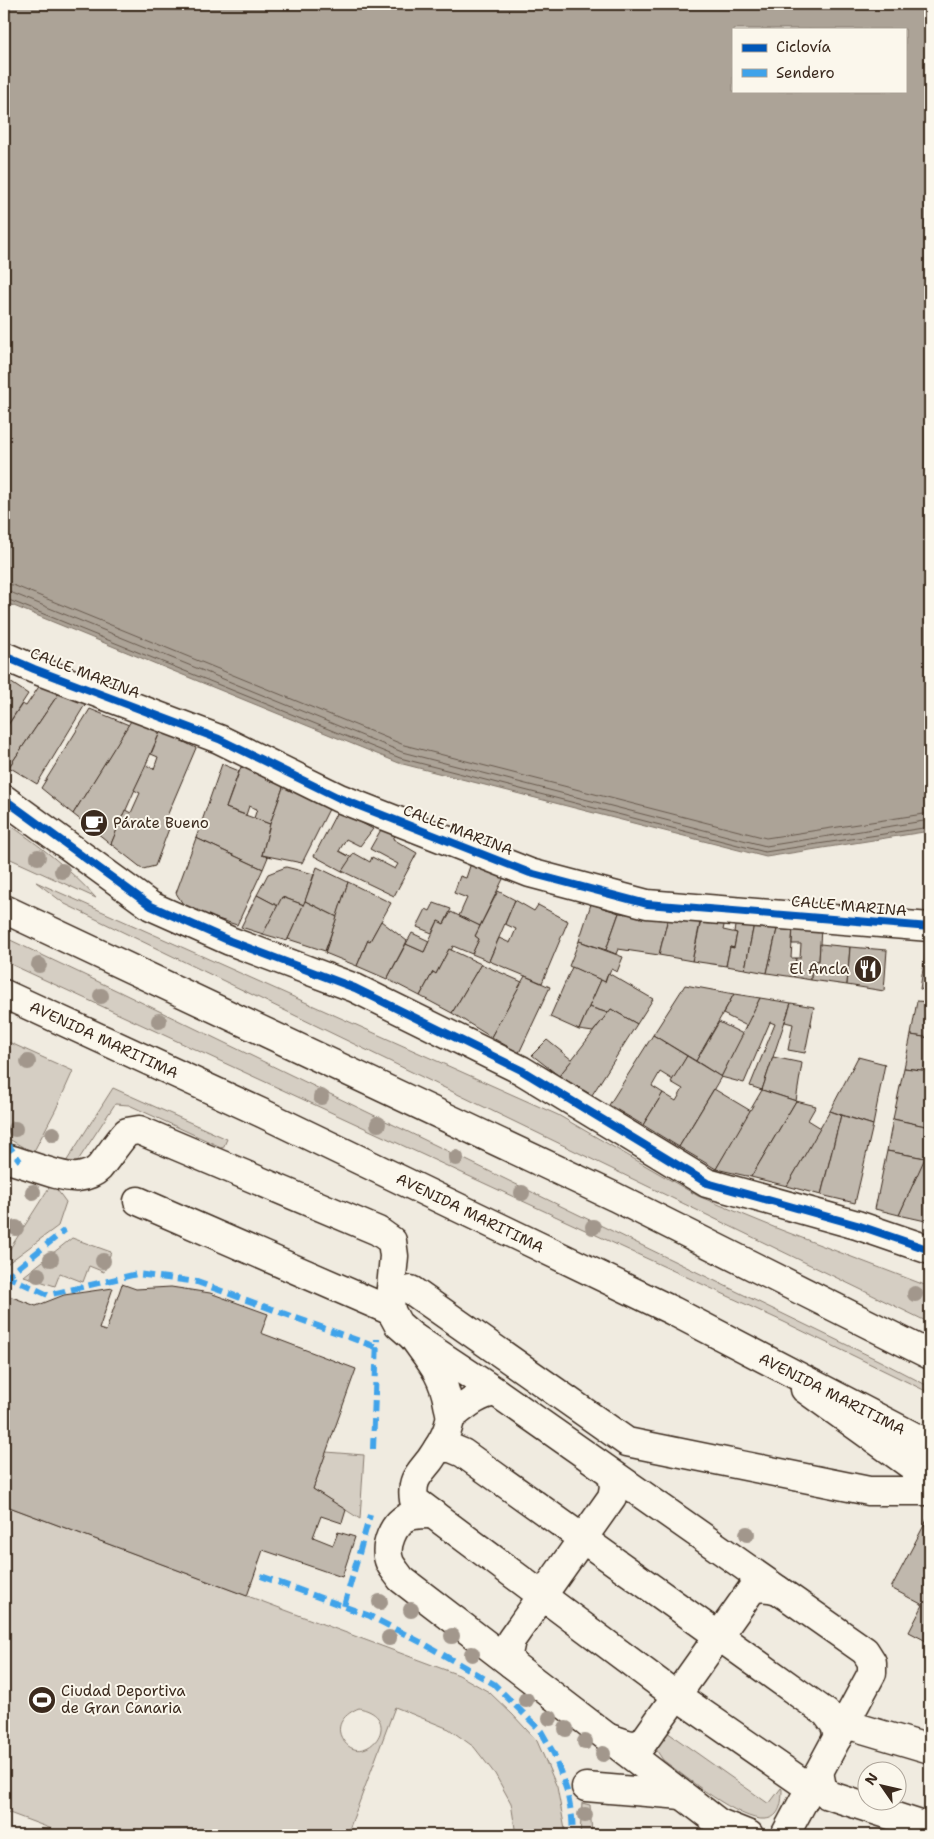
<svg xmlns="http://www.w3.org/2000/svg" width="934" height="1839" font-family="'Shantell Sans',sans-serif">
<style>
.green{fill:#d5cec3;stroke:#887c70;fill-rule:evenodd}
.water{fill:#aca397;stroke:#7f7367;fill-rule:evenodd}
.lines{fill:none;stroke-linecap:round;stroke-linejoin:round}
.shore{stroke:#685a4e;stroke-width:1}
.building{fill:#c0b8ad;stroke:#3b2a1e}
.minor-casing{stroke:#3b2a1e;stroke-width:31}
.highway-casing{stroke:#3b2a1e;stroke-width:31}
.minor{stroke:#fbf7ec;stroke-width:28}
.highway{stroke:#fbf7ec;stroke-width:28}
.quiet{stroke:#3fa3ea;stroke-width:6;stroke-dasharray:12 6;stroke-linecap:butt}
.cycleway-casing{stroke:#fbf7ec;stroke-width:11}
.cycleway{stroke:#0057b8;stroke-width:8}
.tree{fill:#a2978c}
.labels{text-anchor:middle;stroke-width:4;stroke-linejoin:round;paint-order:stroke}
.street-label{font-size:15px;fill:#3b2a1e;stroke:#fbf7ec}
.poi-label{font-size:15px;fill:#3b2a1e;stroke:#fbf7ec;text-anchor:start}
</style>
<rect width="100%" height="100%" fill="#f0ebe0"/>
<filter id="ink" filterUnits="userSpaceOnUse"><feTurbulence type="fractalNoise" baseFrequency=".02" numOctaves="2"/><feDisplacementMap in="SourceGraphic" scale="10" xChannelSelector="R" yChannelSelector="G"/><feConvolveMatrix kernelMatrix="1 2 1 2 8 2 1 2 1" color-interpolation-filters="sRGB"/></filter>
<g filter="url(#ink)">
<g class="green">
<path d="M 4,821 C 38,844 69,868 96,898 L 4,856 Z"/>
<path d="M 36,882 L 558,1115 L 698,1196 L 776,1228 L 930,1287 L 930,1323 L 65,904 Z"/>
<path d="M 4,937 L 120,992 L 882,1362 L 930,1387 L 930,1393 L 784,1322 L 4,961 Z"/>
<path d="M 4,1040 L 73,1071 L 56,1109 L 33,1153 L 9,1139 L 4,1139 Z"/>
<path d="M 113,1088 L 227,1139 L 223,1148 L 129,1105 L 115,1104 L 77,1162 L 66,1162 Z"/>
<path d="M 52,1183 L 66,1202 L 58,1226 L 4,1266 L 4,1258 Z"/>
<path d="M 72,1238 L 111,1252 L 104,1272 L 89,1266 L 83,1282 L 60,1273 L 55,1286 L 24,1276 Z"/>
<path d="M 326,1452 L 364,1455 L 360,1519 L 313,1489 Z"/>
<path d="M 4,1505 L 459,1675 L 489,1692 L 513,1715 L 537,1741 L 557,1787 L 566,1835 L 516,1835 L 511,1803 L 495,1774 L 474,1747 L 449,1729 L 395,1707 L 347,1835 L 68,1835 L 4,1811 ZM 359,1708 C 408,1718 363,1771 343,1740 C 333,1725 346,1713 359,1708 Z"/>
<path d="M 667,1732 L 769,1804 L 781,1788 L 782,1789 C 782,1801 781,1818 765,1819 C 741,1822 683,1775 663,1760 L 657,1751 L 656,1742 Z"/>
<path d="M 582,1803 L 590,1805 L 592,1835 L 580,1835 Z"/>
</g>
<path class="water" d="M 4,4 L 930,4 L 930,831 L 766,857 L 399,763 L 4,602 ZM 733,29 L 905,29 L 905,91 L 733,91 Z"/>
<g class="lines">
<g class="shore">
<path d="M 4,584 L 13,585 L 404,745 L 766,838 L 930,813"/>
<path d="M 4,591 L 10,592 L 402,752 L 766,846 L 930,820"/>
<path d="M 4,598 L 400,758 L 765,852 L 930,827"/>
</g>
</g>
<g class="building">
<path d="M 7,680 L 28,694 L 4,731 L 4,685 Z"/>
<path d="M 42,682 L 59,693 L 9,767 L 4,764 L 4,731 L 22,704 L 26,706 Z"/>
<path d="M 59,693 L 86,703 L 37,784 L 9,767 Z"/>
<path d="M 90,709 L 129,725 L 73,814 L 41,788 Z"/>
<path d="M 134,716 L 161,730 L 111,844 L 73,814 Z"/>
<path d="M 161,730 L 180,734 L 178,739 L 196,748 L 164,823 L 170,826 L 155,866 L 143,869 L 111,844 L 125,810 L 131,813 L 140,793 L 134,790 L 146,765 L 154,769 L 158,757 L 151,754 Z"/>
<path d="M 222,764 L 239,771 L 226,808 L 270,824 L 262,855 L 268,857 L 263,869 L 196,838 Z"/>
<path d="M 241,767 L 285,782 L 270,824 L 254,818 L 257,809 L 249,806 L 246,815 L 226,808 Z"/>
<path d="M 285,782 L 330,807 L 302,863 L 262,855 L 270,824 Z"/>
<path d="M 338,810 L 373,829 L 360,846 L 346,839 L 339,851 L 352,858 L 342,871 L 314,856 Z"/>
<path d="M 383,826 L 396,834 L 393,839 L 417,853 L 394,896 L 342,871 L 354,853 L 370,862 L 372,857 L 395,869 L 398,864 L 370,849 Z"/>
<path d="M 196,838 L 263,869 L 237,925 L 186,909 L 176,893 Z"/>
<path d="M 472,860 L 504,877 L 480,926 L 459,916 L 467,898 L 454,893 L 460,876 L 466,878 Z"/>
<path d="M 286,867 L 314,874 L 304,905 L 282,897 L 278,906 L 257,895 L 268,874 Z"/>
<path d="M 317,867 L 348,882 L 337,917 L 305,901 Z"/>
<path d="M 348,882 L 391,903 L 370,941 L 368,940 L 357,966 L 325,953 Z"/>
<path d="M 498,891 L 515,900 L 489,961 L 472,954 L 479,939 L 475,936 Z"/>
<path d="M 257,895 L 278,906 L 263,934 L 241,927 Z"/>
<path d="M 282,897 L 304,905 L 287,941 L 263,934 Z"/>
<path d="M 515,900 L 534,911 L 538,905 L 568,921 L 542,983 L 489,961 L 499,938 L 510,943 L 516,929 L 505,924 Z"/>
<path d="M 305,901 L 337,917 L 325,951 L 288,939 Z"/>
<path d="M 434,903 L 451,909 L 444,924 L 438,921 L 432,933 L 417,927 L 426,909 L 430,911 Z"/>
<path d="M 591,904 L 619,913 L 606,950 L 579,941 Z"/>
<path d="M 451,912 L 480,926 L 475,936 L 479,939 L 472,954 L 453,946 L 451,951 L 449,949 L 436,974 L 433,972 L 420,996 L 387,979 L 406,944 L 424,952 L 438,921 L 444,924 Z"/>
<path d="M 703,912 L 726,917 L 723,930 L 737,933 L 734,948 L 730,947 L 726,966 L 692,961 Z"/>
<path d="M 619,913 L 668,918 L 659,955 L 618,949 L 616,954 L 606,950 Z"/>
<path d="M 668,918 L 700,923 L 692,961 L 659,955 Z"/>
<path d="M 736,920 L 754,924 L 745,969 L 726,966 L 730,947 L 734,948 L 737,933 L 734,932 Z"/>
<path d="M 381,921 L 407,941 L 387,979 L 357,966 L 368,940 L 370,941 Z"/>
<path d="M 754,924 L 778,925 L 767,973 L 745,969 Z"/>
<path d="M 778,925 L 793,926 L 791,958 L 796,958 L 794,977 L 767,973 Z"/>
<path d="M 793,926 L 821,928 L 819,961 L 812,960 L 811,980 L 794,977 L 796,958 L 800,958 L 801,944 L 792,944 Z"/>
<path d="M 412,933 L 429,941 L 424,952 L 406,944 Z"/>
<path d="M 579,941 L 623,957 L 617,972 L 611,969 L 605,982 L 569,966 Z"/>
<path d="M 927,943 L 930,943 L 930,991 L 920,989 Z"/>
<path d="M 820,944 L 850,947 L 847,985 L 811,980 L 812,960 L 819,961 Z"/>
<path d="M 850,947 L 887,950 L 884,991 L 847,985 Z"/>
<path d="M 449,949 L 481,964 L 452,1013 L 420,996 L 433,972 L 436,974 Z"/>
<path d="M 481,964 L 522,982 L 491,1037 L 452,1013 Z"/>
<path d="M 572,967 L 601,980 L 579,1030 L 550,1017 Z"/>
<path d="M 608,973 L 653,999 L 637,1024 L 611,1009 L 608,1013 L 589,1007 L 601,980 L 605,982 Z"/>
<path d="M 525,976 L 550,987 L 519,1053 L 491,1037 Z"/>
<path d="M 685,985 L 734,994 L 696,1061 L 653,1035 Z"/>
<path d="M 734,994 L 760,998 L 747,1026 L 723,1014 Z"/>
<path d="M 760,998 L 791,1003 L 762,1090 L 750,1086 L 775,1024 L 770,1022 L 744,1083 L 721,1077 Z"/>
<path d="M 917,1001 L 930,1002 L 930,1038 L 911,1035 Z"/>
<path d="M 791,1003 L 814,1007 L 805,1053 L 788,1050 L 793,1024 L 785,1022 Z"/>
<path d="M 589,1007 L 608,1013 L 593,1032 L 579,1030 Z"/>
<path d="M 611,1009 L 637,1024 L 592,1095 L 559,1076 Z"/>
<path d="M 719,1022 L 743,1034 L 721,1077 L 696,1061 Z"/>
<path d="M 653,1035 L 687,1056 L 673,1080 L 660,1072 L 652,1086 L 663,1093 L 643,1125 L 609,1105 Z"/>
<path d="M 911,1035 L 930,1038 L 930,1071 L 904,1068 Z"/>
<path d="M 547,1040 L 572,1060 L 559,1076 L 532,1055 Z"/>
<path d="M 687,1056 L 721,1077 L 679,1147 L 643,1125 L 663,1093 L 676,1101 L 683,1089 L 671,1082 Z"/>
<path d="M 773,1057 L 802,1063 L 796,1101 L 762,1090 Z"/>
<path d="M 858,1057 L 885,1064 L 873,1125 L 830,1111 Z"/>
<path d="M 904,1068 L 930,1071 L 930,1127 L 893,1119 Z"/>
<path d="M 714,1089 L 751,1111 L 716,1169 L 679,1147 Z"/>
<path d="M 762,1090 L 796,1101 L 751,1177 L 716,1169 Z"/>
<path d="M 796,1101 L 816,1106 L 808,1120 L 821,1128 L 787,1186 L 751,1177 Z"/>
<path d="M 830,1111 L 841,1115 L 821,1195 L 787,1186 Z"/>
<path d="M 841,1115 L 873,1125 L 855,1203 L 821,1195 Z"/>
<path d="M 893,1119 L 930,1127 L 930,1145 L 925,1158 L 887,1151 Z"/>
<path d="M 930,1145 L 930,1222 L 899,1215 Z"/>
<path d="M 887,1151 L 925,1158 L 899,1215 L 875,1209 Z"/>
<path d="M 122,1284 L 136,1289 L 171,1287 L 210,1293 L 268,1314 L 261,1333 L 356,1369 L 313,1489 L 346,1510 L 342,1523 L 321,1516 L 313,1537 L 333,1545 L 338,1532 L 355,1537 L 342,1577 L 263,1550 L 247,1596 L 4,1505 L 4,1294 L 36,1306 L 64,1295 L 113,1288 L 99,1329 L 106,1331 Z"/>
<path d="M 930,1514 L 930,1643 L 909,1632 L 923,1605 L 891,1588 Z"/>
</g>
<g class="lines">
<defs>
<g id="minor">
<path d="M 4,656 L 34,669 L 219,739 L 339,798 L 530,873 L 647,904 L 930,927"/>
<path d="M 4,799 L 151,906 L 230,941 L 355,988 L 521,1070 L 707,1183 L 857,1225 L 930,1250"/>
<path d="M 4,1158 C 23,1162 61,1179 78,1177 C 85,1176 94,1173 99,1168 C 109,1156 117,1143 127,1132 L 139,1130 L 378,1231 L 392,1241 L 394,1256 L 390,1299 L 391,1311 L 398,1324 L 413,1337"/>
<path d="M 138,1201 L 391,1311"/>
<path d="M 411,1290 L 627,1442 L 869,1491 L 930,1491"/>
<path d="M 805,1389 L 930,1479"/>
<path d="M 451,1417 C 465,1406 478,1394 496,1392"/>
<path d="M 438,1448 L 451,1448 L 463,1453 L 826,1713 L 835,1725 L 838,1737"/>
<path d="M 433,1514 C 426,1514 416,1514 410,1516 C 393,1522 383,1547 390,1563 C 393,1569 398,1574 401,1579 L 719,1823 L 749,1835"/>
<path d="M 512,1664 L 508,1654 L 511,1640 L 612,1497 L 614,1487 L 612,1475"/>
<path d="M 842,1730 L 848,1726 L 856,1727 L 930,1749"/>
<path d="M 609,1738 L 630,1745 L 642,1744 L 752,1589 C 762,1586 769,1587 778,1590"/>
<path d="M 819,1772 L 822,1787 L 828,1795 L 930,1828"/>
<path d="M 586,1787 L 682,1795"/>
<path d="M 785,1835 L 872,1673 L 872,1662 L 865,1651 L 496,1392 L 413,1337 C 430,1361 443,1374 448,1404 C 449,1409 451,1414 450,1419 C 448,1434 438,1448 430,1460 C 418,1475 411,1480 414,1500 L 667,1689 L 810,1788"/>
</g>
<g id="highway">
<path d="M 4,909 L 615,1197 L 930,1355"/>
<path d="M 4,994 L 264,1114 L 673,1311 L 930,1445"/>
</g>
</defs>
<use href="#minor" class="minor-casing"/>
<use href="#highway" class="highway-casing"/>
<use href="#minor" class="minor"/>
<use href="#highway" class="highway"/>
<g class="quiet">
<path d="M 4,1144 L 9,1146 L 20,1161"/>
<path d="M 4,1277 L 7,1276 L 48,1295 L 137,1274 L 197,1282 L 376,1347"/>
<path d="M 4,1279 L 65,1230"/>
<path d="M 373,1449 L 377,1339"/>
<path d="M 261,1576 L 370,1616 L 426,1645 L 494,1684 L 541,1731 L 554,1754 L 567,1791 L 572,1817 L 573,1835"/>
<path d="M 344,1606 L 370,1515"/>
</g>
<defs>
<g id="cycleway">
<path d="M 4,656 L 34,669 L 219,739 L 339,798 L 530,873 L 647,904 L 930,927"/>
<path d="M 4,799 L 151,906 L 230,941 L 355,988 L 521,1070 L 707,1183 L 857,1225 L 930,1250"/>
</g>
</defs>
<use href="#cycleway" class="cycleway-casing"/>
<use href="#cycleway" class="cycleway"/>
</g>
<g class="tree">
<circle cx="38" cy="857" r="8"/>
<circle cx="62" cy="871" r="8"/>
<circle cx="39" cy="965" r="8"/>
<circle cx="101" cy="996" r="8"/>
<circle cx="159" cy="1021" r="8"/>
<circle cx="28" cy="1062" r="8"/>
<circle cx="321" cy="1097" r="8"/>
<circle cx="378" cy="1124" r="8"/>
<circle cx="15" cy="1129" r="8"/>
<circle cx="53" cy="1134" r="8"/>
<circle cx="456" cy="1158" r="8"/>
<circle cx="33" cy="1192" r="8"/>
<circle cx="522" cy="1193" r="8"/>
<circle cx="593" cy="1227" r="8"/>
<circle cx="16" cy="1228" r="8"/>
<circle cx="51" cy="1259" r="8"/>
<circle cx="103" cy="1261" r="8"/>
<circle cx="38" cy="1275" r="8"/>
<circle cx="915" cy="1294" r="8"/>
<circle cx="747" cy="1534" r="8"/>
<circle cx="380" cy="1602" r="8"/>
<circle cx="411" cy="1610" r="8"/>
<circle cx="452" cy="1636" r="8"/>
<circle cx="389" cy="1638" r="8"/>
<circle cx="472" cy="1654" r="8"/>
<circle cx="526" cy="1700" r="8"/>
<circle cx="550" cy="1718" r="8"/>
<circle cx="566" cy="1729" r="8"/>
<circle cx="585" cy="1742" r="8"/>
<circle cx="603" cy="1754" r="8"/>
<circle cx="585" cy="1815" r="8"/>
</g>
</g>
<defs>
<symbol id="cafe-disc" viewBox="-11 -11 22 22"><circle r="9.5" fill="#3b2a1e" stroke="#fbf7ec"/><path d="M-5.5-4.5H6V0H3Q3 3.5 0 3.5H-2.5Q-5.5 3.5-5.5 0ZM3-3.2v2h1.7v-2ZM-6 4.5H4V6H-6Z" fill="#fff"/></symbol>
<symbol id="restaurant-disc" viewBox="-11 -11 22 22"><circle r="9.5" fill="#3b2a1e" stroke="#fbf7ec"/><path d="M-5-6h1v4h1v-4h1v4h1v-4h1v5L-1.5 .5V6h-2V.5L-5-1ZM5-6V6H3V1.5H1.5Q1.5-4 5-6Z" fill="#fff"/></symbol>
<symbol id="stadium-disc" viewBox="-11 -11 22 22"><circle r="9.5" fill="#3b2a1e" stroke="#fbf7ec"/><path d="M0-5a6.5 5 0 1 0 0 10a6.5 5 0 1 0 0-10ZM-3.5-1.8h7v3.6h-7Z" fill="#fff"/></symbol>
</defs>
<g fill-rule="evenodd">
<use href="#cafe-disc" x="78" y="807" width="32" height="32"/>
<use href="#restaurant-disc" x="852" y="953" width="32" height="32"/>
<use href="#stadium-disc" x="26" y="1684" width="32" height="32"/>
</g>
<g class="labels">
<g class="street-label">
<text transform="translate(85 673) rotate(21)" y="5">CALLE MARINA</text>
<text transform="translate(458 830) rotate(21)" y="5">CALLE MARINA</text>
<text transform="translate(849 906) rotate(5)" y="5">CALLE MARINA</text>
<text transform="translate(104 1040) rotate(25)" y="5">AVENIDA MARITIMA</text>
<text transform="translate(470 1213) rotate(26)" y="5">AVENIDA MARITIMA</text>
<text transform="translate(832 1394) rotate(27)" y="5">AVENIDA MARITIMA</text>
</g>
<g class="poi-label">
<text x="113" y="828">Párate Bueno</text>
<text x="849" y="974" text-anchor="end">El Ancla</text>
<text x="61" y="1696">Ciudad Deportiva<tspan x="61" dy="17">de Gran Canaria</tspan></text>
</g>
</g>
<rect width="934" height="1839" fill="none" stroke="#fbf7ec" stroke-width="20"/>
<rect x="10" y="10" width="914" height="1819" fill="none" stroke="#3b2a1e" stroke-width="2" filter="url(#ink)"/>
<rect x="732" y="28" width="175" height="65" fill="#fbf7ec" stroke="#aea59a"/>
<rect x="742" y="44" width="25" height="8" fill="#0057b8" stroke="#aea59a"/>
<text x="776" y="52" font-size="15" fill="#3b2a1e">Ciclovía</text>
<rect x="742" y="69" width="25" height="8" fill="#3fa3ea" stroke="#aea59a"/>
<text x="776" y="78" font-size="15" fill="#3b2a1e">Sendero</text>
<g transform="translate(882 1786) rotate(304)"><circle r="24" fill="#fbf7ec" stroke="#aea59a"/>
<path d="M0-4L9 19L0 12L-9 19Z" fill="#3b2a1e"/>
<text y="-8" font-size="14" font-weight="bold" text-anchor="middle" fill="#3b2a1e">N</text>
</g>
</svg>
